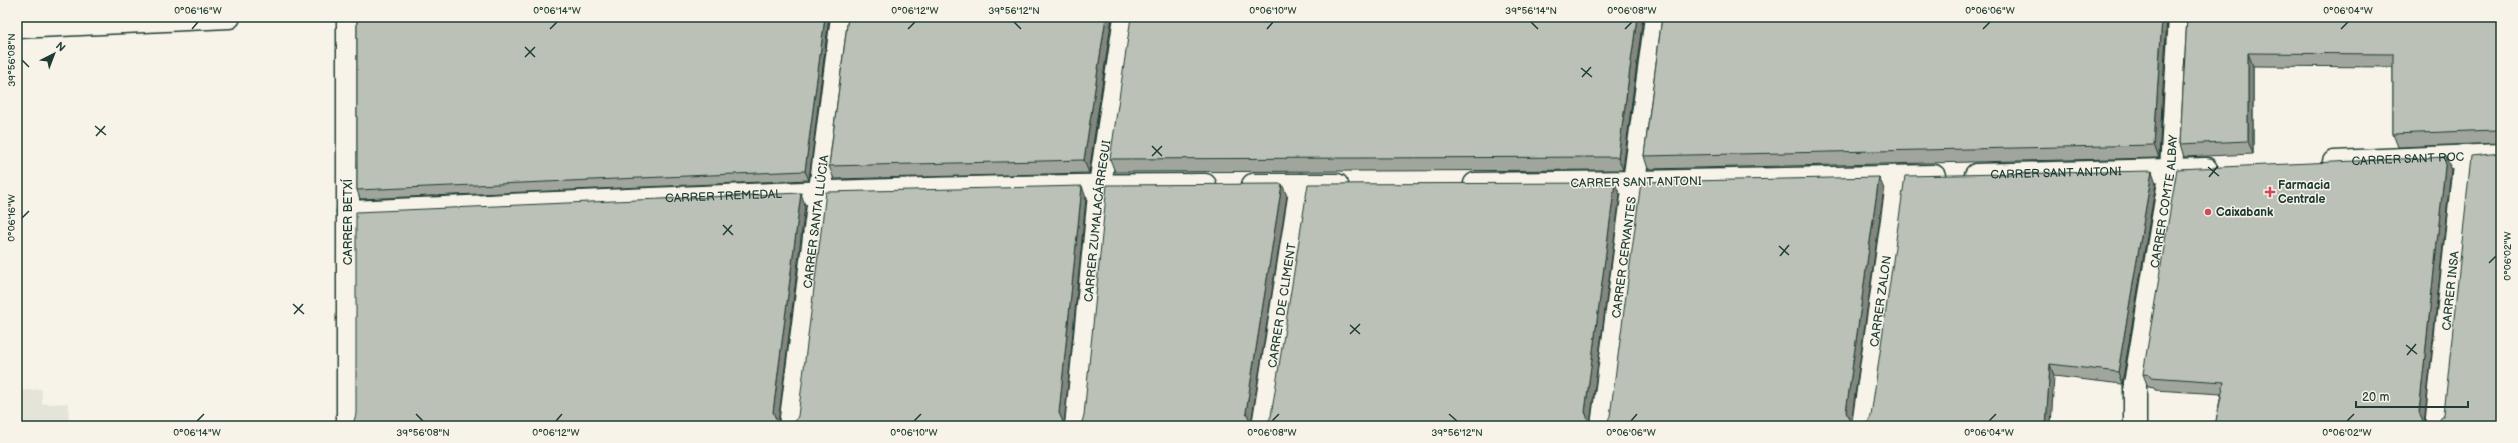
<svg xmlns="http://www.w3.org/2000/svg" width="2518" height="443" font-family="'Balsamiq Sans',sans-serif">
<style>
.built{fill:#e5e4d9}
.lines{fill:none;stroke-linecap:round;stroke-linejoin:round}
.pedestrian-casing{stroke:#1f3d34;stroke-width:25}
.minor-casing{stroke:#1f3d34;stroke-width:25}
.pedestrian{stroke:#f7f3e8;stroke-width:22}
.minor{stroke:#f7f3e8;stroke-width:22}
.wall{fill:#a1a69d;stroke:#1f3d34}
.shaded-wall{fill:#83877f;stroke:#1f3d34}
.building{fill:#bbc1b6;stroke:#1f3d34}
.ticks{fill:none;stroke:#1f3d34;stroke-width:1.5}
.poi-dot{fill:#d1495b;stroke:#f7f3e8;stroke-width:1.5}
.labels{text-anchor:middle;stroke-width:3;stroke-linejoin:round;paint-order:stroke}
.street-label{font-size:12px;fill:#1f3d34;stroke:#f7f3e8}
.poi-label{font-size:12px;font-weight:bold;fill:#1f3d34;stroke:#f7f3e8;text-anchor:start}
.neatline{fill:none;stroke:#1f3d34;stroke-width:1.5}
.ticks-label{font-size:10px;text-anchor:middle;fill:#1f3d34}
</style>
<rect width="100%" height="100%" fill="#f7f3e8"/>
<filter id="ink" filterUnits="userSpaceOnUse"><feTurbulence type="fractalNoise" baseFrequency=".025" numOctaves="2"/><feDisplacementMap in="SourceGraphic" scale="8" xChannelSelector="R" yChannelSelector="G"/><feConvolveMatrix kernelMatrix="1 2 1 2 8 2 1 2 1" color-interpolation-filters="sRGB"/></filter>
<g filter="url(#ink)">
<path class="built" d="M 42,389 L 42,404 L 68,403 L 69,426 L 17,426 L 17,391 Z"/>
<g class="lines">
<defs>
<g id="pedestrian">
<path d="M 348,17 L 348,426"/>
<path id="s1" d="M 2334,162 L 2501,155"/>
<path id="s2" d="M 1976,175 L 2206,169"/>
<path id="s3" d="M 2135,384 L 2171,170 L 2180,17"/>
<path id="s4" d="M 1263,426 L 1301,185"/>
<path id="s5" d="M 1602,426 L 1634,182 L 1934,176"/>
<path id="s6" d="M 1863,426 L 1898,177"/>
<path id="s7" d="M 2436,426 L 2465,155"/>
</g>
<g id="minor">
<path d="M 17,27 L 229,17"/>
<path d="M 1475,184 L 1634,182 L 1656,17"/>
<path d="M 1253,185 L 1337,185"/>
<path id="s8" d="M 348,212 C 633,200 919,185 1205,185"/>
<path id="s9" d="M 790,426 L 842,17"/>
<path id="s10" d="M 1076,426 L 1100,185 L 1125,17"/>
<path d="M 2135,426 L 2135,384"/>
</g>
</defs>
<use href="#pedestrian" class="pedestrian-casing"/>
<use href="#minor" class="minor-casing"/>
<use href="#pedestrian" class="pedestrian"/>
<use href="#minor" class="minor"/>
</g>
<g class="wall">
<path d="M 357,17 L 829,17 L 809,180 L 360,199 L 357,190 Z"/>
<path d="M 848,17 L 1112,17 L 1089,173 L 834,179 L 829,166 Z"/>
<path d="M 1643,17 L 1623,170 L 1115,172 L 1110,159 Z"/>
<path d="M 1662,17 L 2167,17 L 2159,158 L 1648,169 L 1644,156 Z"/>
<path d="M 2187,17 L 2501,17 L 2501,143 L 2398,147 L 2393,134 L 2393,67 L 2253,66 L 2253,154 L 2184,157 L 2180,144 Z"/>
<path d="M 2451,170 L 2424,422 L 2424,423 L 2437,424 L 2444,414 L 2501,426 L 2215,426 L 2221,394 L 2155,390 L 2154,388 L 2148,387 L 2143,374 Z"/>
<path d="M 2156,183 L 2122,384 L 2054,376 L 1868,422 Z"/>
</g>
<g class="shaded-wall">
<path d="M 825,17 L 829,17 L 809,180 L 805,171 Z"/>
<path d="M 1106,17 L 1112,17 L 1089,173 L 1084,160 Z"/>
<path d="M 1637,17 L 1643,17 L 1623,170 L 1618,157 Z"/>
<path d="M 2162,17 L 2167,17 L 2159,158 L 2154,145 Z"/>
<path d="M 2248,53 L 2253,66 L 2253,154 L 2248,141 Z"/>
<path d="M 2446,157 L 2451,170 L 2424,425 L 2419,412 Z"/>
<path d="M 2152,171 L 2156,183 L 2122,384 L 2118,372 Z"/>
<path d="M 1879,177 L 1884,189 L 1851,424 L 1846,412 Z"/>
<path d="M 1615,183 L 1620,195 L 1590,424 L 1585,412 Z"/>
<path d="M 1282,184 L 1287,196 L 1251,424 L 1246,412 Z"/>
<path d="M 1082,186 L 1086,198 L 1064,425 L 1059,413 Z"/>
<path d="M 801,193 L 805,205 L 778,424 L 773,412 Z"/>
<path d="M 2050,364 L 2054,376 L 2051,426 L 2046,426 Z"/>
</g>
<g class="building">
<path d="M 357,17 L 825,17 L 805,171 L 357,190 Z"/>
<path d="M 848,17 L 1106,17 L 1084,160 L 829,166 Z"/>
<path d="M 1131,17 L 1637,17 L 1618,157 L 1110,159 Z"/>
<path d="M 1662,17 L 2162,17 L 2154,145 L 1644,156 Z"/>
<path d="M 2187,17 L 2501,17 L 2501,132 L 2496,130 L 2393,134 L 2393,54 L 2248,53 L 2248,141 L 2180,144 Z"/>
<path d="M 2501,153 L 2501,426 L 2215,426 L 2224,382 L 2150,377 L 2150,375 L 2143,374 L 2177,169 L 2446,157 L 2419,412 L 2424,423 L 2437,424 L 2444,414 L 2471,156 Z"/>
<path d="M 2152,171 L 2118,372 L 2050,364 L 2046,426 L 1858,426 L 1868,422 L 1871,416 L 1905,176 Z"/>
<path d="M 1879,177 L 1846,412 L 1851,424 L 1856,426 L 1597,426 L 1607,422 L 1610,416 L 1641,182 Z"/>
<path d="M 1615,183 L 1585,412 L 1590,424 L 1595,426 L 1258,426 L 1268,422 L 1271,416 L 1308,184 Z"/>
<path d="M 1282,184 L 1246,412 L 1251,423 L 1256,426 L 1072,426 L 1082,422 L 1084,415 L 1107,185 Z"/>
<path d="M 1082,186 L 1059,413 L 1064,424 L 1070,426 L 786,426 L 795,422 L 798,416 L 826,192 Z"/>
<path d="M 801,193 L 773,412 L 778,424 L 783,426 L 348,426 L 354,421 L 356,414 L 356,212 Z"/>
</g>
</g>
<path class="ticks" d="M 1014,22 L 1021,29M 1531,22 L 1538,29M 192,29 L 198,22M 550,29 L 557,22M 908,29 L 915,22M 1267,29 L 1273,22M 1625,29 L 1632,22M 1983,29 L 1990,22M 2341,29 L 2348,22M 525,47 L 535,57M 525,57 L 535,47M 22,60 L 29,67M 1581,68 L 1592,77M 1582,77 L 1591,67M 95,126 L 106,135M 96,136 L 105,126M 1152,146 L 1162,156M 1152,156 L 1162,146M 2208,167 L 2219,176M 2209,177 L 2218,166M 22,218 L 29,211M 723,225 L 733,235M 723,235 L 732,225M 1779,246 L 1789,255M 1780,256 L 1789,245M 2489,263 L 2496,256M 293,304 L 304,314M 294,314 L 303,304M 1350,325 L 1360,334M 1350,334 L 1360,324M 2406,345 L 2417,354M 2407,355 L 2416,344M 416,414 L 423,421M 1449,414 L 1457,421M 197,421 L 204,414M 556,421 L 562,414M 914,421 L 921,414M 1272,421 L 1279,414M 1631,421 L 1637,414M 1989,421 L 1996,414M 2347,421 L 2354,414"/>
<g class="poi-dot">
<path d="M2268 186h4v4h4v4h-4v4h-4v-4h-4v-4h4z"/>
<circle cx="2208" cy="212" r="4"/>
</g>
<g class="labels">
<g class="street-label">
<text dy="4" stroke="none"><textPath href="#s1" startOffset="74">CARRER SANT ROC</textPath></text>
<text dy="4" stroke="none"><textPath href="#s2" startOffset="80">CARRER SANT ANTONI</textPath></text>
<text transform="translate(1636 182) rotate(-1)" y="4">CARRER SANT ANTONI</text>
<text dy="4" stroke="none"><textPath href="#s8" startOffset="376">CARRER TREMEDAL</textPath></text>
<text dy="4" stroke="none"><textPath href="#s3" startOffset="185">CARRER COMTE ALBAY</textPath></text>
<text dy="4" stroke="none"><textPath href="#s9" startOffset="206">CARRER SANTA LLÚCIA</textPath></text>
<text dy="4" stroke="none"><textPath href="#s10" startOffset="206">CARRER ZUMALACÁRREGUI</textPath></text>
<text transform="translate(348 222) rotate(-90)" y="4">CARRER BETXÍ</text>
<text dy="4" stroke="none"><textPath href="#s5" startOffset="170">CARRER CERVANTES</textPath></text>
<text dy="4" stroke="none"><textPath href="#s7" startOffset="136">CARRER INSA</textPath></text>
<text dy="4" stroke="none"><textPath href="#s6" startOffset="126">CARRER ZALON</textPath></text>
<text dy="4" stroke="none"><textPath href="#s4" startOffset="122">CARRER DE CLIMENT</textPath></text>
</g>
<g class="poi-label">
<text x="2278" y="189">Farmacia<tspan x="2278" dy="14">Centrale</tspan></text>
<text x="2216" y="216">Caixabank</text>
</g>
</g>
<rect width="2518" height="443" fill="none" stroke="#f7f3e8" stroke-width="44"/>
<g transform="translate(54 54) rotate(42)" stroke="#f7f3e8" stroke-width="3" paint-order="stroke">
<path d="M0-3L7 15L0 10L-7 15Z" fill="#1f3d34"/>
<text y="-6" font-size="11" font-weight="bold" text-anchor="middle" fill="#1f3d34">N</text>
</g>
<path d="M2356 401v6h112v-6" fill="none" stroke="#1f3d34" stroke-width="2"/>
<text x="2362" y="401" font-size="12" fill="#1f3d34" stroke="#f7f3e8" stroke-width="3" paint-order="stroke">20 m</text>
<rect x="22" y="22" width="2474" height="399" class="neatline"/>
<g class="ticks-label">
<text x="198" y="14">0°06'16"W</text>
<text x="557" y="14">0°06'14"W</text>
<text x="915" y="14">0°06'12"W</text>
<text x="1014" y="14">39°56'12"N</text>
<text x="1273" y="14">0°06'10"W</text>
<text x="1531" y="14">39°56'14"N</text>
<text x="1632" y="14">0°06'08"W</text>
<text x="1990" y="14">0°06'06"W</text>
<text x="2348" y="14">0°06'04"W</text>
<text transform="translate(11 60) rotate(-90)" y="4">39°56'08"N</text>
<text transform="translate(11 218) rotate(-90)" y="4">0°06'16"W</text>
<text transform="translate(2507 256) rotate(-90)" y="4">0°06'02"W</text>
<text x="197" y="436">0°06'14"W</text>
<text x="423" y="436">39°56'08"N</text>
<text x="556" y="436">0°06'12"W</text>
<text x="914" y="436">0°06'10"W</text>
<text x="1272" y="436">0°06'08"W</text>
<text x="1457" y="436">39°56'12"N</text>
<text x="1631" y="436">0°06'06"W</text>
<text x="1989" y="436">0°06'04"W</text>
<text x="2347" y="436">0°06'02"W</text>
</g>
</svg>
